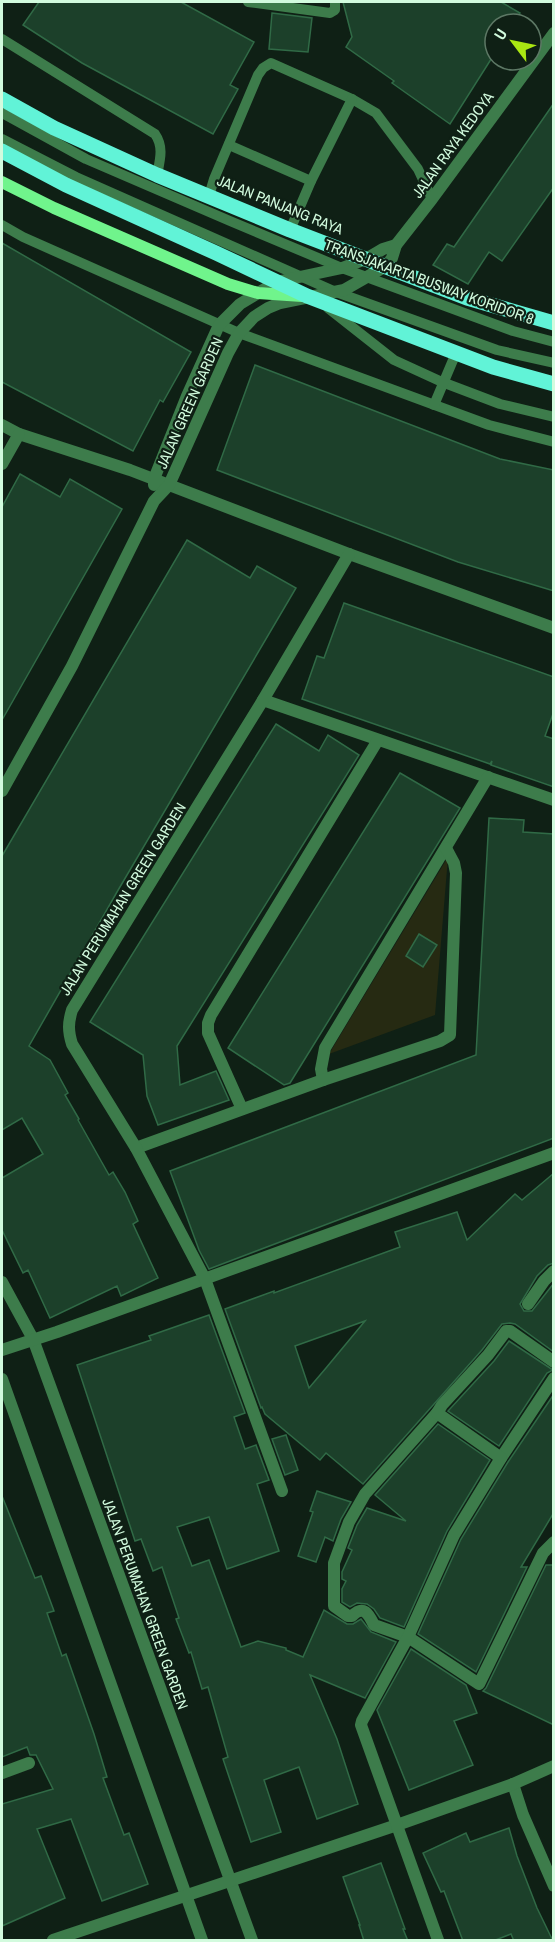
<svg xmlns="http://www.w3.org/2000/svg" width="555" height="1942" font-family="'Archivo Narrow',sans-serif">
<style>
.green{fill:#262a12}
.building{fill:#1c402a;stroke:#306a46;stroke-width:1.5;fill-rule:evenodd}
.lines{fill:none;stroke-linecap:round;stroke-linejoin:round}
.lane{stroke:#3d7c4b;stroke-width:10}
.street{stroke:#3d7c4b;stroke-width:12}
.secondary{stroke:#70f48c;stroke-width:12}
.primary{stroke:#61f3d7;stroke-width:15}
.labels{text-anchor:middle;stroke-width:4.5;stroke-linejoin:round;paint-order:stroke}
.street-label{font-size:15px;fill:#d2fbde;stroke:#0f2015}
</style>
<rect width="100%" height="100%" fill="#0f2015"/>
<path class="green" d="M 448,857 L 435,1015 L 329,1054 Z"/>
<g class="building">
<path d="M 39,2 L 181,2 L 254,42 L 230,85 L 238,89 L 213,134 L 82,63 L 23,25 Z"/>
<path d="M 343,2 L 501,2 L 520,13 L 513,24 L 495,24 L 495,53 L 450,124 L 392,83 L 394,81 L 346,47 L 352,37 Z"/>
<path d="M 272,13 L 312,18 L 308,52 L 269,49 Z"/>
<path d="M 554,103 L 554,187 L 502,261 L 489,252 L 468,284 L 433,265 L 447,244 L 454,247 Z"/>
<path d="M 2,243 L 191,352 L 163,402 L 160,400 L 133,451 L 2,382 Z"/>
<path d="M 255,365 L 500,459 L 554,470 L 554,591 L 458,562 L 217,470 Z"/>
<path d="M 20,474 L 60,497 L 70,479 L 122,509 L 2,720 L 2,507 Z"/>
<path d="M 187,540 L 250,578 L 257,566 L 296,588 L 117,892 L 29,1046 L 50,1060 L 68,1093 L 65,1095 L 79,1119 L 78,1120 L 109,1175 L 113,1172 L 125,1192 L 138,1221 L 133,1224 L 158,1278 L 121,1296 L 117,1286 L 50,1318 L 28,1270 L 23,1273 L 2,1230 L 2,1178 L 43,1154 L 22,1118 L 2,1130 L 2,856 Z"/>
<path d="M 344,603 L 554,677 L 554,711 L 545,736 L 554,739 L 554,787 L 491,765 L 492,761 L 490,764 L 302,699 L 317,656 L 324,658 Z"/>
<path d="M 276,724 L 319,751 L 328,735 L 359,755 L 177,1046 L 180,1085 L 216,1071 L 229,1100 L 158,1125 L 147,1096 L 143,1055 L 90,1022 Z"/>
<path d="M 400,773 L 460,808 L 290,1083 L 284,1085 L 228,1048 Z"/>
<path d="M 489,818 L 524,820 L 523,832 L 554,834 L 554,1138 L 209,1269 L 199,1250 L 170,1171 L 476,1055 Z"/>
<path d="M 419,934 L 437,945 L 423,967 L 406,956 Z"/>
<path d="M 554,1173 L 554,1263 L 548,1265 L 537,1276 L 520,1304 L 524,1311 L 532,1311 L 554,1283 L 554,1352 L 515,1324 L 510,1323 L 502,1324 L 482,1350 L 363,1484 L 326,1453 L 320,1460 L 265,1414 L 262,1407 L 261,1408 L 225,1309 L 274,1291 L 274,1293 L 400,1247 L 395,1232 L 457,1212 L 467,1240 L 515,1194 L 522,1200 ZM 365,1321 L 326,1368 L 309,1388 L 295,1346 Z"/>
<path d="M 209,1315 L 245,1413 L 234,1417 L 245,1449 L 256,1445 L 269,1480 L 257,1484 L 279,1551 L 227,1569 L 209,1517 L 177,1527 L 192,1566 L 209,1560 L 241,1647 L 258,1641 L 286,1648 L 286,1650 L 303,1657 L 324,1610 L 347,1624 L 353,1624 L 361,1619 L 371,1632 L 396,1642 L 365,1698 L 310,1675 L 337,1739 L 358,1804 L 317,1819 L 299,1767 L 264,1780 L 281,1832 L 251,1842 L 223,1759 L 228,1757 L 208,1687 L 202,1689 L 191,1652 L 189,1653 L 176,1619 L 179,1618 L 162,1567 L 153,1571 L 141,1539 L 135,1541 L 77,1365 L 151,1340 L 149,1336 Z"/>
<path d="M 509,1341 L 553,1370 L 547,1373 L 499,1446 L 448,1411 L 494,1361 Z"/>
<path d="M 554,1394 L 553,1514 L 521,1567 L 527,1567 L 476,1672 L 418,1634 L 461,1539 L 508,1462 Z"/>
<path d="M 438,1424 L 490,1460 L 447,1531 L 404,1627 L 380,1618 L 374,1609 L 367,1604 L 357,1603 L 350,1607 L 342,1602 L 342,1589 L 346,1581 L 342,1579 L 342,1572 L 352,1550 L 348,1548 L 357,1525 L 367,1508 L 406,1521 L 375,1495 Z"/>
<path d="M 286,1435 L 298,1470 L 285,1475 L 272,1439 Z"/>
<path d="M 317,1491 L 351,1502 L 341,1519 L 333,1541 L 325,1537 L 316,1562 L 298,1556 L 313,1512 L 310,1511 Z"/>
<path d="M 2,1496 L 35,1578 L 41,1576 L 54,1611 L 47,1613 L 62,1656 L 66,1654 L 94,1734 L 107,1777 L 103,1778 L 124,1835 L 129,1833 L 148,1884 L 102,1901 L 71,1819 L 37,1829 L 65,1898 L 2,1926 L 2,1804 L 53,1789 L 36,1755 L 30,1755 L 27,1747 L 2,1757 Z"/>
<path d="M 546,1565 L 554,1565 L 554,1725 L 483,1691 L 486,1688 Z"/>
<path d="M 411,1649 L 466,1685 L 477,1713 L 454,1721 L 473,1765 L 409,1790 L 377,1710 Z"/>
<path d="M 509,1828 L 517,1856 L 537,1908 L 553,1941 L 514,1941 L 511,1934 L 493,1941 L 463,1941 L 444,1891 L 441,1892 L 423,1853 L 466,1833 L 470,1842 Z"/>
<path d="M 381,1863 L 405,1929 L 403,1929 L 408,1941 L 364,1941 L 359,1925 L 360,1925 L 343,1877 Z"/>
</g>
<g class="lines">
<g class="lane">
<path d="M 248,2 L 330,13 L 335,10 L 335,2"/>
<path d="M 2,39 L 155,134 C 164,147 160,160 157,175"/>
<path d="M 2,113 L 86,159 L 230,221 L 342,268 L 513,331 L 554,342"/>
<path d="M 2,139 L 76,177 L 336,292 L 497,350 L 554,363"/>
<path d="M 229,145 L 311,181"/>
<path d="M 209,196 L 214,179 L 258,75 L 263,68 L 271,63 L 352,99 L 376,113 L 418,169 L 432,199"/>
<path d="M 2,225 L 23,237 L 239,333 L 489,425 L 554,442"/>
<path d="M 290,230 L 311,181 L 352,99"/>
<path d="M 328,308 L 394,360 L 442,382 L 500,404 L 554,417"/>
<path d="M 434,405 L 456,353"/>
</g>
<g class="street">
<path d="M 2,425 L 19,434 L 130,470 L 349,554 L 554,628"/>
<path d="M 2,464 L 19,434"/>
<path d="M 154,485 L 154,479 L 187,396 L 219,325 L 240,304 L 276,282 L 342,268 L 366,259 L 383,249 L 396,245"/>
<path d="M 263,700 L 554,800"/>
<path d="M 2,791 L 72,666 L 154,501 L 169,485 L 228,353 L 239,333 L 254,317 L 268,308 L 280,303 L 344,290 L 386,266 L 392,258 L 396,245 L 432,199 L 554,33"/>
<path d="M 323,1080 L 321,1069 L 325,1048 L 488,777"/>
<path d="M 242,1109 L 208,1033 L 208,1023 L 211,1015 L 378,740"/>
<path d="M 136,1148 L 323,1080 L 440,1041 L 450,1035 L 456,873 L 454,863 L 446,848"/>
<path d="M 2,1282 L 33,1339 L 252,1940"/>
<path d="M 528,1304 L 544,1281 L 554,1271"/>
<path d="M 2,1350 L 57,1332 L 554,1153"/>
<path d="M 2,1379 L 202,1940"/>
<path d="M 437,1413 L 365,1494 L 349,1522 L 334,1563 L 334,1606 L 348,1616 L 352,1616 C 364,1604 369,1615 374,1625 L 408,1637 L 479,1684 L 543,1553 L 554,1542"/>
<path d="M 501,1458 L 554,1378"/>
<path d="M 282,1491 L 205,1279 L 136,1148 L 72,1044 C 68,1031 68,1023 72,1010 L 263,700 L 349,554"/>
<path d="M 2,1773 L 29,1763"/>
<path d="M 513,1784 L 523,1815 L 554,1886"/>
<path d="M 53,1940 L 397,1825 L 513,1784 L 554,1766"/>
<path d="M 438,1940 L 361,1725 L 362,1721 L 408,1637 L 454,1535 L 501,1458 L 437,1413 L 442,1405 L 488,1355 L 506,1331 L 510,1331 L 554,1362"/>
</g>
<path class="secondary" d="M 2,182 L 54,208 L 228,284 L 258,293 L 302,296"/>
<g class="primary">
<path d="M 2,99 L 54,128 L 157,175 L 290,230 L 467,298 L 554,323"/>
<path d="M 2,151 L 66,185 L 216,253 L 307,296 L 493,367 L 554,384"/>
</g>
</g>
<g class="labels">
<g class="street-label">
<text transform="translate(453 145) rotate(-54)" y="5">JALAN RAYA KEDOYA</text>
<text transform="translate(280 205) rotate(22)" y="5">JALAN PANJANG RAYA</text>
<text transform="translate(429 282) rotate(20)" y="5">TRANSJAKARTA BUSWAY KORIDOR 8</text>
<text transform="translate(190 403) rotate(-66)" y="5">JALAN GREEN GARDEN</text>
<text transform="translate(123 899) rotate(-58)" y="5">JALAN PERUMAHAN GREEN GARDEN</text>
<text transform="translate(145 1604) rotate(70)" y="5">JALAN PERUMAHAN GREEN GARDEN</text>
</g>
</g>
<rect width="555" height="1942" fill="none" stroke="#d2fbde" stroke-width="6"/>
<g transform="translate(513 42) rotate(302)"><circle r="28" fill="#0f2015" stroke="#5d7865" stroke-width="1.5"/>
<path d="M0-4.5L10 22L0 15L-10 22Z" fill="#aae712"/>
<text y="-9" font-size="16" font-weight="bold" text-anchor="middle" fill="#d2fbde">U</text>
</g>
</svg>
